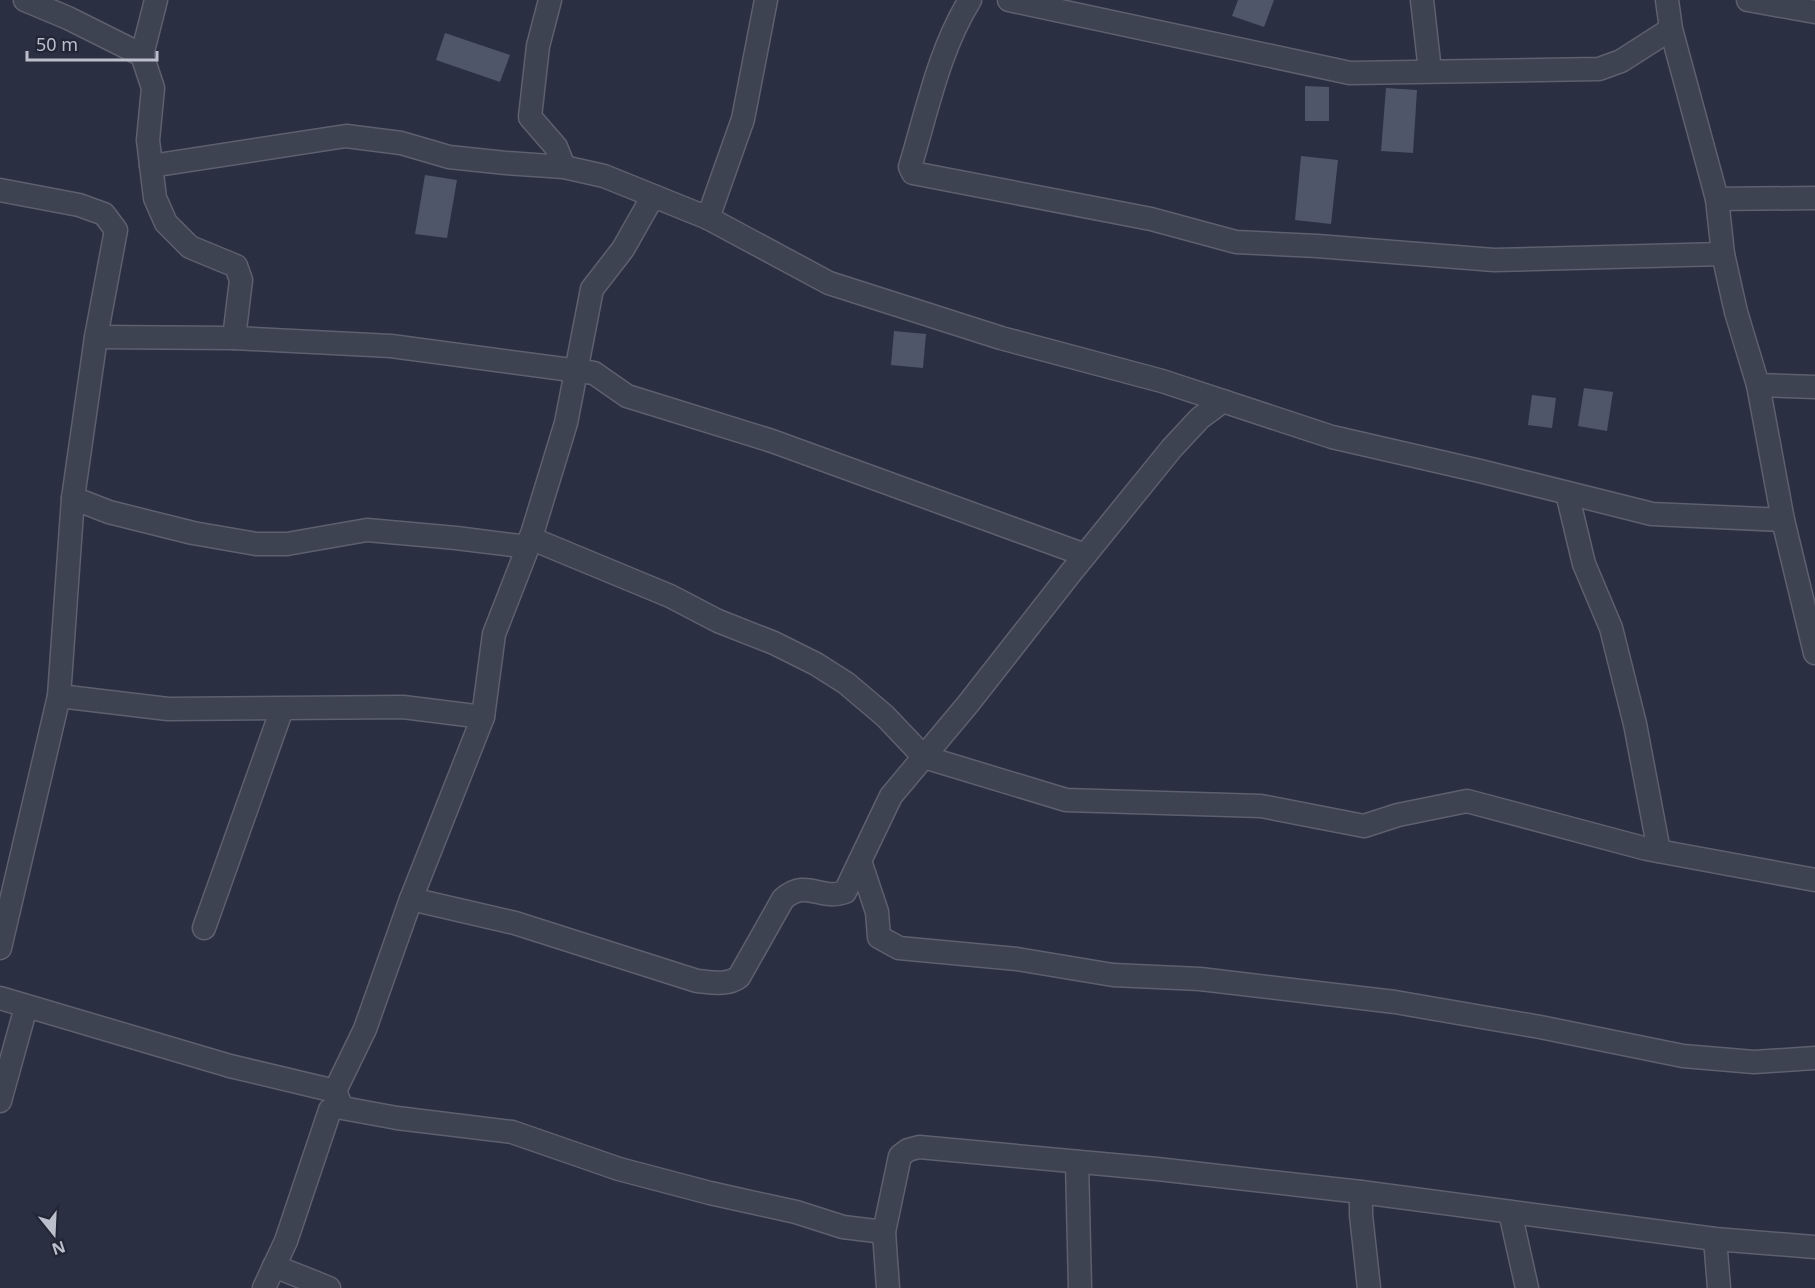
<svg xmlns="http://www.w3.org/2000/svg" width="1815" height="1288" font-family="'Noto Sans',sans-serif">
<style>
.building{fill:#50566a}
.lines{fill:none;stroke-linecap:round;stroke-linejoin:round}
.minor-casing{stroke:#5c606f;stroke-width:25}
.minor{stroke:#3e4351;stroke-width:22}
</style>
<rect width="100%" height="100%" fill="#2a3041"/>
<g class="building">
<path d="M 1238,0 L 1274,0 L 1264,27 L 1232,16 Z"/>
<path d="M 445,33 L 510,55 L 500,82 L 436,60 Z"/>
<path d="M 1305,86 L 1329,87 L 1329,121 L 1305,121 Z"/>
<path d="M 1386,88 L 1417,90 L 1413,153 L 1381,151 Z"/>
<path d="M 1301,156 L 1338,160 L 1331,224 L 1295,220 Z"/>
<path d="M 425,175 L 457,180 L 447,238 L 415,234 Z"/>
<path d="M 894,331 L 926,334 L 923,368 L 891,365 Z"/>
<path d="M 1584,388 L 1613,392 L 1607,431 L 1578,426 Z"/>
<path d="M 1532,395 L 1556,398 L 1552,428 L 1528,425 Z"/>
</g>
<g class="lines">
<defs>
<g id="minor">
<path d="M 25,0 L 68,18 L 142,55 L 153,88 L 148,140 L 155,198 L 166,223 L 190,247 L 236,266 L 241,280 L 234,338"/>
<path d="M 550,0 L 538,46 L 530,117 L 556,147 L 564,167"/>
<path d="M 970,0 C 939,50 927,111 910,167 L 913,173 L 1151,219 L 1236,242 L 1317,246 L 1494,260 L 1723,254"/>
<path d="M 1009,0 L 1350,73 L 1599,69 L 1621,61 L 1671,29"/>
<path d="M 1422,0 L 1430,71"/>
<path d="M 1667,0 L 1671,29 L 1717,199 L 1723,254 L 1736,312 L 1758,385 L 1783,520 L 1815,653"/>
<path d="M 1748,0 L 1815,12"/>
<path d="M 142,55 L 156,0"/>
<path d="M 151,166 L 346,136 L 401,143 L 449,157 L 506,163 L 564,167 L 604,176 L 708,218 L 743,119 L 766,0"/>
<path d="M 0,190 L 79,205 L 104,214 L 116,230 L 96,337 L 73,498 L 109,512 L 193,533 L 256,544 L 287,544 L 367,530 L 456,538 L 528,547"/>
<path d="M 1717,199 L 1815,198"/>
<path d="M 708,218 L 829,283 L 1001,338 L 1162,381 L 1332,437 L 1480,471 L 1652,514 L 1783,520"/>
<path d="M 96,337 L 234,338 L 391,346 L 594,373 L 627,396 L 772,441 L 1085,555"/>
<path d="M 1758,385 L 1815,387"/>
<path d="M 1567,493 L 1584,564 L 1611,628 L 1635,724 L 1659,851"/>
<path d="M 73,498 L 59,696 L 168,709 L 403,707 L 483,717"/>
<path d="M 530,538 L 670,596 L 718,621 L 774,643 L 816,664 L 846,683 L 885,716 L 924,757 L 1066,800 L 1261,806 L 1364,826 L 1398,815 L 1467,801 L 1647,849 L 1815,880"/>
<path d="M 860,861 L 877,912 L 879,937 L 899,948 L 1017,959 L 1113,975 L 1200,979 L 1395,1002 L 1540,1027 L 1683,1056 L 1754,1062 L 1815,1058"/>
<path d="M 411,899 L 515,923 L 697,981 C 711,982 727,986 739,977 L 783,899 C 807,878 819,901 845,892 L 891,796 L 968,704 L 1069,575 L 1172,448 L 1200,418 L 1223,401"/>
<path d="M 204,928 L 282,709"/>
<path d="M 0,948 L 59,696"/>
<path d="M 0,998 L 230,1066 L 335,1091 L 340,1103"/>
<path d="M 335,1091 L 365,1029 L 411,899 L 483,717 L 494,634 L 528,547 L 566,423 L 592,289 L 623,249 L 653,196"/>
<path d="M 0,1101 L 26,1007"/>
<path d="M 1077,1162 L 1080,1288"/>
<path d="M 1361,1192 L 1361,1215 L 1369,1288"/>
<path d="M 1510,1212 L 1527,1288"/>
<path d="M 1715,1239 L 1719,1288"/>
<path d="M 274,1266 L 329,1288"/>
<path d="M 264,1288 L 286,1241 L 330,1110 L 337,1107 L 397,1118 L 512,1132 L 619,1169 L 710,1193 L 796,1212 L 843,1227 L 884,1232"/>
<path d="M 888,1288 L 884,1232 L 900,1156 L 908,1150 L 919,1147 L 1157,1169 L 1361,1192 L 1715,1239 L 1815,1247"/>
</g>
</defs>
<use href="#minor" class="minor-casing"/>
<use href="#minor" class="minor"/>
</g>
<g transform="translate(54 1234) rotate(162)" stroke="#222737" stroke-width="4.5" paint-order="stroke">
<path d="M0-4.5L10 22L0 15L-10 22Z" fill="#bbbecb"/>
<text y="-9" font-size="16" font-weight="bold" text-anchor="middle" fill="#bbbecb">N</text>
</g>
<path d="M27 51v9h130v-9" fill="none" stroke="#bbbecb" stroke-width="3"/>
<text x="36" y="51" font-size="18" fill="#bbbecb" stroke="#222737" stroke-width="4.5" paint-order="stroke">50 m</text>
</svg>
